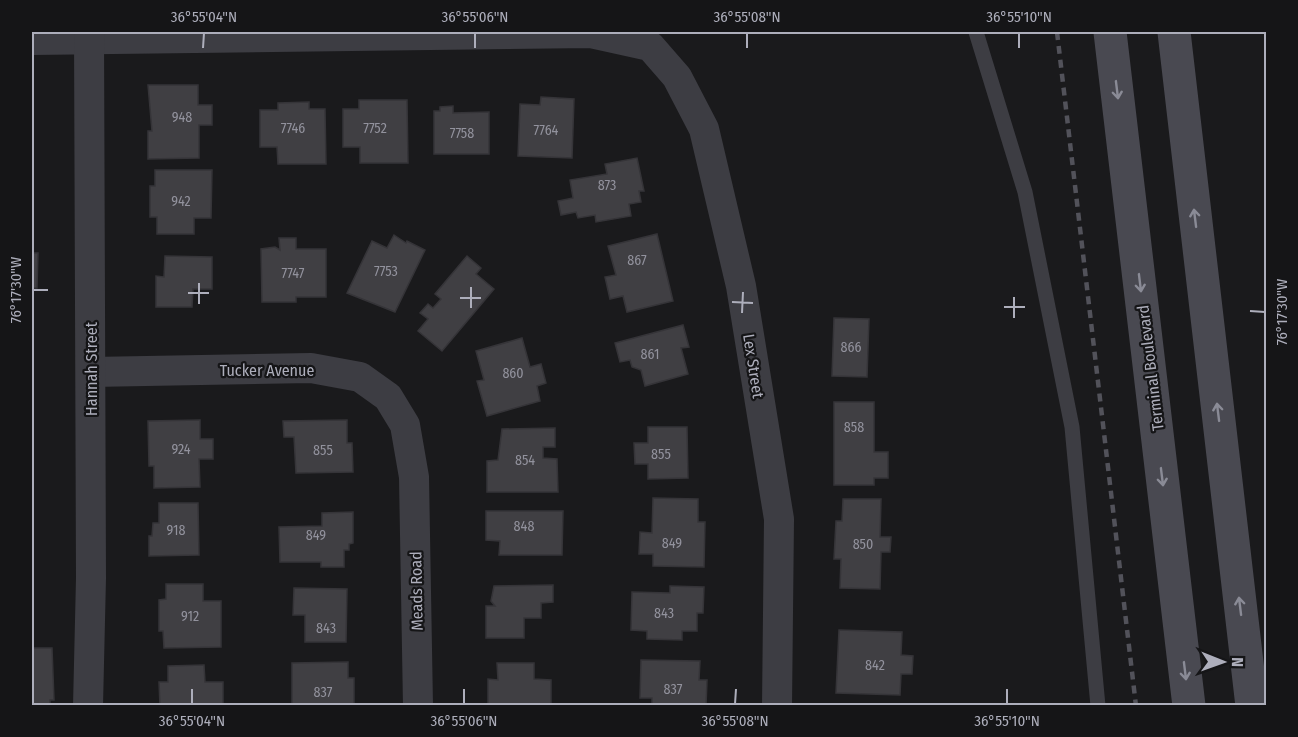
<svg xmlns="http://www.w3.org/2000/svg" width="1298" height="737" font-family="'Fira Sans Condensed',sans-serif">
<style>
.building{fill:#403f43;stroke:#353438;stroke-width:1.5}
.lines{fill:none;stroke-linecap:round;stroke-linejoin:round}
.service{stroke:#3d3d43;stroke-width:15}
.minor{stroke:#3d3d43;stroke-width:30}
.secondary{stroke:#494951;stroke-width:33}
.rail{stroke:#52525a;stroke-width:4.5;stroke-dasharray:8 6;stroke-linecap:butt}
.oneway{stroke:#8a8b96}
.ticks{fill:none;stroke:#adaebb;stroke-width:2}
.labels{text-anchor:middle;stroke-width:4.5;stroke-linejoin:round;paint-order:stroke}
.number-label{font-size:14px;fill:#92929d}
.street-label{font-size:16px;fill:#adaebb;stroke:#151517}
.neatline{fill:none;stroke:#adaebb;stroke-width:2}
.ticks-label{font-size:15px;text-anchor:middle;fill:#adaebb}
</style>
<rect width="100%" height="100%" fill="#1a1a1c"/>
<g class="building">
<path d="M 148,85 L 198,85 L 198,105 L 212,105 L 212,125 L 199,125 L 199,158 L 148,159 L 148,131 L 152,131 Z"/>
<path d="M 541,97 L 574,99 L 572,158 L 518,156 L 520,104 L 540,105 Z"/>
<path d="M 359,100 L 407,100 L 408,163 L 360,163 L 360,147 L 343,147 L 343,109 L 359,109 Z"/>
<path d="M 309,102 L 309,109 L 325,109 L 326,164 L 278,164 L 277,147 L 260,147 L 260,110 L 278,110 L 278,103 Z"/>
<path d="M 453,106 L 453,113 L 489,112 L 489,154 L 434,154 L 434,111 L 440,111 L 440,107 Z"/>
<path d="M 637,158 L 644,191 L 639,191 L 641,202 L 629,204 L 631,216 L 596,222 L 595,215 L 578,218 L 576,212 L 561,215 L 558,201 L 573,198 L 570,180 L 607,174 L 605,164 Z"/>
<path d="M 155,170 L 212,170 L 211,218 L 194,218 L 194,234 L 157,234 L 157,217 L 150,217 L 150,186 L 155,186 Z"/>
<path d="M 657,234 L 673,301 L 627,312 L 623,296 L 610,299 L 605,277 L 616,275 L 608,246 Z"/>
<path d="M 394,235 L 406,243 L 407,241 L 425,250 L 395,312 L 347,293 L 372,241 L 387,248 Z"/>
<path d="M 279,238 L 296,238 L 296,249 L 326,249 L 326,297 L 296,297 L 296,302 L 262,302 L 261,249 L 275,247 L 280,250 Z"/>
<path d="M 32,253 L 38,253 L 37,288 L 32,288 Z"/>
<path d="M 165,256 L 212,257 L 212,289 L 193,289 L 192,307 L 156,307 L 156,276 L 164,277 Z"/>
<path d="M 467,256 L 481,268 L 476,274 L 494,289 L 442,351 L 418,331 L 428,319 L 420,313 L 428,304 L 433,308 L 441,299 L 435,294 Z"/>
<path d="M 834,318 L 869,319 L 867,377 L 832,376 Z"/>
<path d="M 683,325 L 689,347 L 681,348 L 688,374 L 645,386 L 641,370 L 632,367 L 630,360 L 620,362 L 615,343 Z"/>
<path d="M 522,338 L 530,367 L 541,364 L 546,383 L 537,386 L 540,401 L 487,416 L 477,381 L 484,380 L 476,351 Z"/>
<path d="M 834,402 L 874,402 L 874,452 L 888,452 L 888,478 L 874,478 L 874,485 L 834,485 Z"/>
<path d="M 200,420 L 200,439 L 213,439 L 213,459 L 199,459 L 200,487 L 154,488 L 154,466 L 149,466 L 148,421 Z"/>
<path d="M 347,420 L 347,443 L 352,443 L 353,472 L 296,473 L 294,437 L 284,437 L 283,421 Z"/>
<path d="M 648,427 L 687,427 L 688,478 L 648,479 L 648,464 L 635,464 L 634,443 L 648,443 Z"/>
<path d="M 555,428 L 555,447 L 543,447 L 543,458 L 557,459 L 558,492 L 487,492 L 487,461 L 498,460 L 502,429 Z"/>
<path d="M 653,498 L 698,499 L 698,522 L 705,522 L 704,567 L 653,566 L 653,554 L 639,554 L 640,532 L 652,533 Z"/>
<path d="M 843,499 L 881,499 L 880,537 L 891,537 L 890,552 L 881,552 L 880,589 L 840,588 L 841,559 L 834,559 L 836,521 L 842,521 Z"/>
<path d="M 159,503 L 198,503 L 199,555 L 149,556 L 149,536 L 152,536 L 153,523 L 159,523 Z"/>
<path d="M 486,511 L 563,511 L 562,555 L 499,555 L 500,541 L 486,540 Z"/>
<path d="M 353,512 L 353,543 L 349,544 L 349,550 L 344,550 L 344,567 L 321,567 L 321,562 L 280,562 L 279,527 L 322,526 L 322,513 Z"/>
<path d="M 166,584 L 203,584 L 203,601 L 221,601 L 221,647 L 164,648 L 163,631 L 159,631 L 159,600 L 166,599 Z"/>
<path d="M 553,585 L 553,602 L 541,603 L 541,618 L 524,618 L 524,638 L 486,638 L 486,606 L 495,606 L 491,601 L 494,586 Z"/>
<path d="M 670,586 L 704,587 L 703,613 L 697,613 L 697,631 L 682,631 L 682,640 L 647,639 L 647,631 L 631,630 L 632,592 L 670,593 Z"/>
<path d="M 294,588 L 347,589 L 346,642 L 305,642 L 305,615 L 293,615 Z"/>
<path d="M 839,630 L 902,632 L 901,655 L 913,656 L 912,674 L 901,674 L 900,695 L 836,693 Z"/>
<path d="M 32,648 L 52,648 L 54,700 L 50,700 L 50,706 L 32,706 Z"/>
<path d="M 641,660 L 700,661 L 699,680 L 707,680 L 706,706 L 652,706 L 652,698 L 640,698 Z"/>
<path d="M 348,662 L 348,678 L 354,678 L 354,706 L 292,706 L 292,663 Z"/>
<path d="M 497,663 L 534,663 L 534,679 L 551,680 L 551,706 L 488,706 L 488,679 L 498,680 Z"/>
<path d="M 204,665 L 205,682 L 223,682 L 223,706 L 160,706 L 159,682 L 168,682 L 168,666 Z"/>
</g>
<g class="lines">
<path class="service" d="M 976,32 L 1025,192 L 1072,427 L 1098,706"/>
<g class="minor">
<path d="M 32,40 L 591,33 L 650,46 L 677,77 L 704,129 L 741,286 L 779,519 L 777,706"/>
<path d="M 91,372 L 311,368 L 360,377 L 388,397 L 405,425 L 414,477 L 418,706"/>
<path d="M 88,706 L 91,578 L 89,32"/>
</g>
<g class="secondary">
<path d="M 1110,32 L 1189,706"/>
<path d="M 1174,32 L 1252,706"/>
</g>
<path class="rail" d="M 1057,32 L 1136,706"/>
</g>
<defs><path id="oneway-shaft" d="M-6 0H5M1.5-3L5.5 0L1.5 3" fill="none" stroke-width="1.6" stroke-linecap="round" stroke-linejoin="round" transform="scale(1.5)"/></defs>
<g class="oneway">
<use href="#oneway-shaft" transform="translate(1117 90) rotate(83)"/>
<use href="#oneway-shaft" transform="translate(1195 218) rotate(-97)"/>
<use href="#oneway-shaft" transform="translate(1140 283) rotate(83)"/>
<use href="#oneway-shaft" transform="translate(1218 412) rotate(-97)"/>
<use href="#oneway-shaft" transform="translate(1162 477) rotate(83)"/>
<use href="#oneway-shaft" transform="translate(1240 606) rotate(-97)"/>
<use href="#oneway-shaft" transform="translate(1185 671) rotate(83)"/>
</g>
<path class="ticks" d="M 203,48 L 204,33M 475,48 L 475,33M 747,48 L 747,33M 1019,48 L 1019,33M 33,290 L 48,290M 188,293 L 209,293M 460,298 L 481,298M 732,302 L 753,303M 199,304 L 199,283M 1004,307 L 1025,307M 471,308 L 471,287M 1250,311 L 1265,312M 742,313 L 743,292M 1014,318 L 1014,297M 192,704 L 192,689M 464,704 L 464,689M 735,704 L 736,689M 1007,704 L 1007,689"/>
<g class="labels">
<g class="number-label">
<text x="182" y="122">948</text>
<text x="293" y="133">7746</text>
<text x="375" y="133">7752</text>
<text x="546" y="135">7764</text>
<text x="462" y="138">7758</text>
<text x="607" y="190">873</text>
<text x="181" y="206">942</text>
<text x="637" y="265">867</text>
<text x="386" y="276">7753</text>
<text x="293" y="278">7747</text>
<text x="851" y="352">866</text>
<text x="650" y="359">861</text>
<text x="513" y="378">860</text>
<text x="854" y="432">858</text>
<text x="181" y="454">924</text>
<text x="323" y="455">855</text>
<text x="661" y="459">855</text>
<text x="525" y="465">854</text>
<text x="524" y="531">848</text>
<text x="176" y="535">918</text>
<text x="316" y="540">849</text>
<text x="672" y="548">849</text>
<text x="863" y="549">850</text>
<text x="664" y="618">843</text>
<text x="190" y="621">912</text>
<text x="326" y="633">843</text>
<text x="875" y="670">842</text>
<text x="673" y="694">837</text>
<text x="323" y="697">837</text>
</g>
<g class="street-label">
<text transform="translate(754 366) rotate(81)" y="6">Lex Street</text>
<text transform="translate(1150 368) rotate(-97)" y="6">Terminal Boulevard</text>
<text transform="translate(91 369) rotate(-90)" y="6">Hannah Street</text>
<text x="267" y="376">Tucker Avenue</text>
<text transform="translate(416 591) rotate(-91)" y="6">Meads Road</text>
</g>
</g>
<rect width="1298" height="737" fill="none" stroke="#151517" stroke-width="66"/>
<g transform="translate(1223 662) rotate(91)" stroke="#151517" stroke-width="4.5" paint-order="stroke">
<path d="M0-4.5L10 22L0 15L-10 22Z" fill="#adaebb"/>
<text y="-9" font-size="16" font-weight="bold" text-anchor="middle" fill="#adaebb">N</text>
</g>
<rect x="33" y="33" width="1232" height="671" class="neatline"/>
<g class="ticks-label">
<text x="204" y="22">36°55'04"N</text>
<text x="475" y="22">36°55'06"N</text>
<text x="747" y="22">36°55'08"N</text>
<text x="1019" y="22">36°55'10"N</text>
<text transform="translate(16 290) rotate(-90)" y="5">76°17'30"W</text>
<text transform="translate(1282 312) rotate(-90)" y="5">76°17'30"W</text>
<text x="192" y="726">36°55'04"N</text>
<text x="464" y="726">36°55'06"N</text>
<text x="735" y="726">36°55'08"N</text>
<text x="1007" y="726">36°55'10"N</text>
</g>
</svg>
